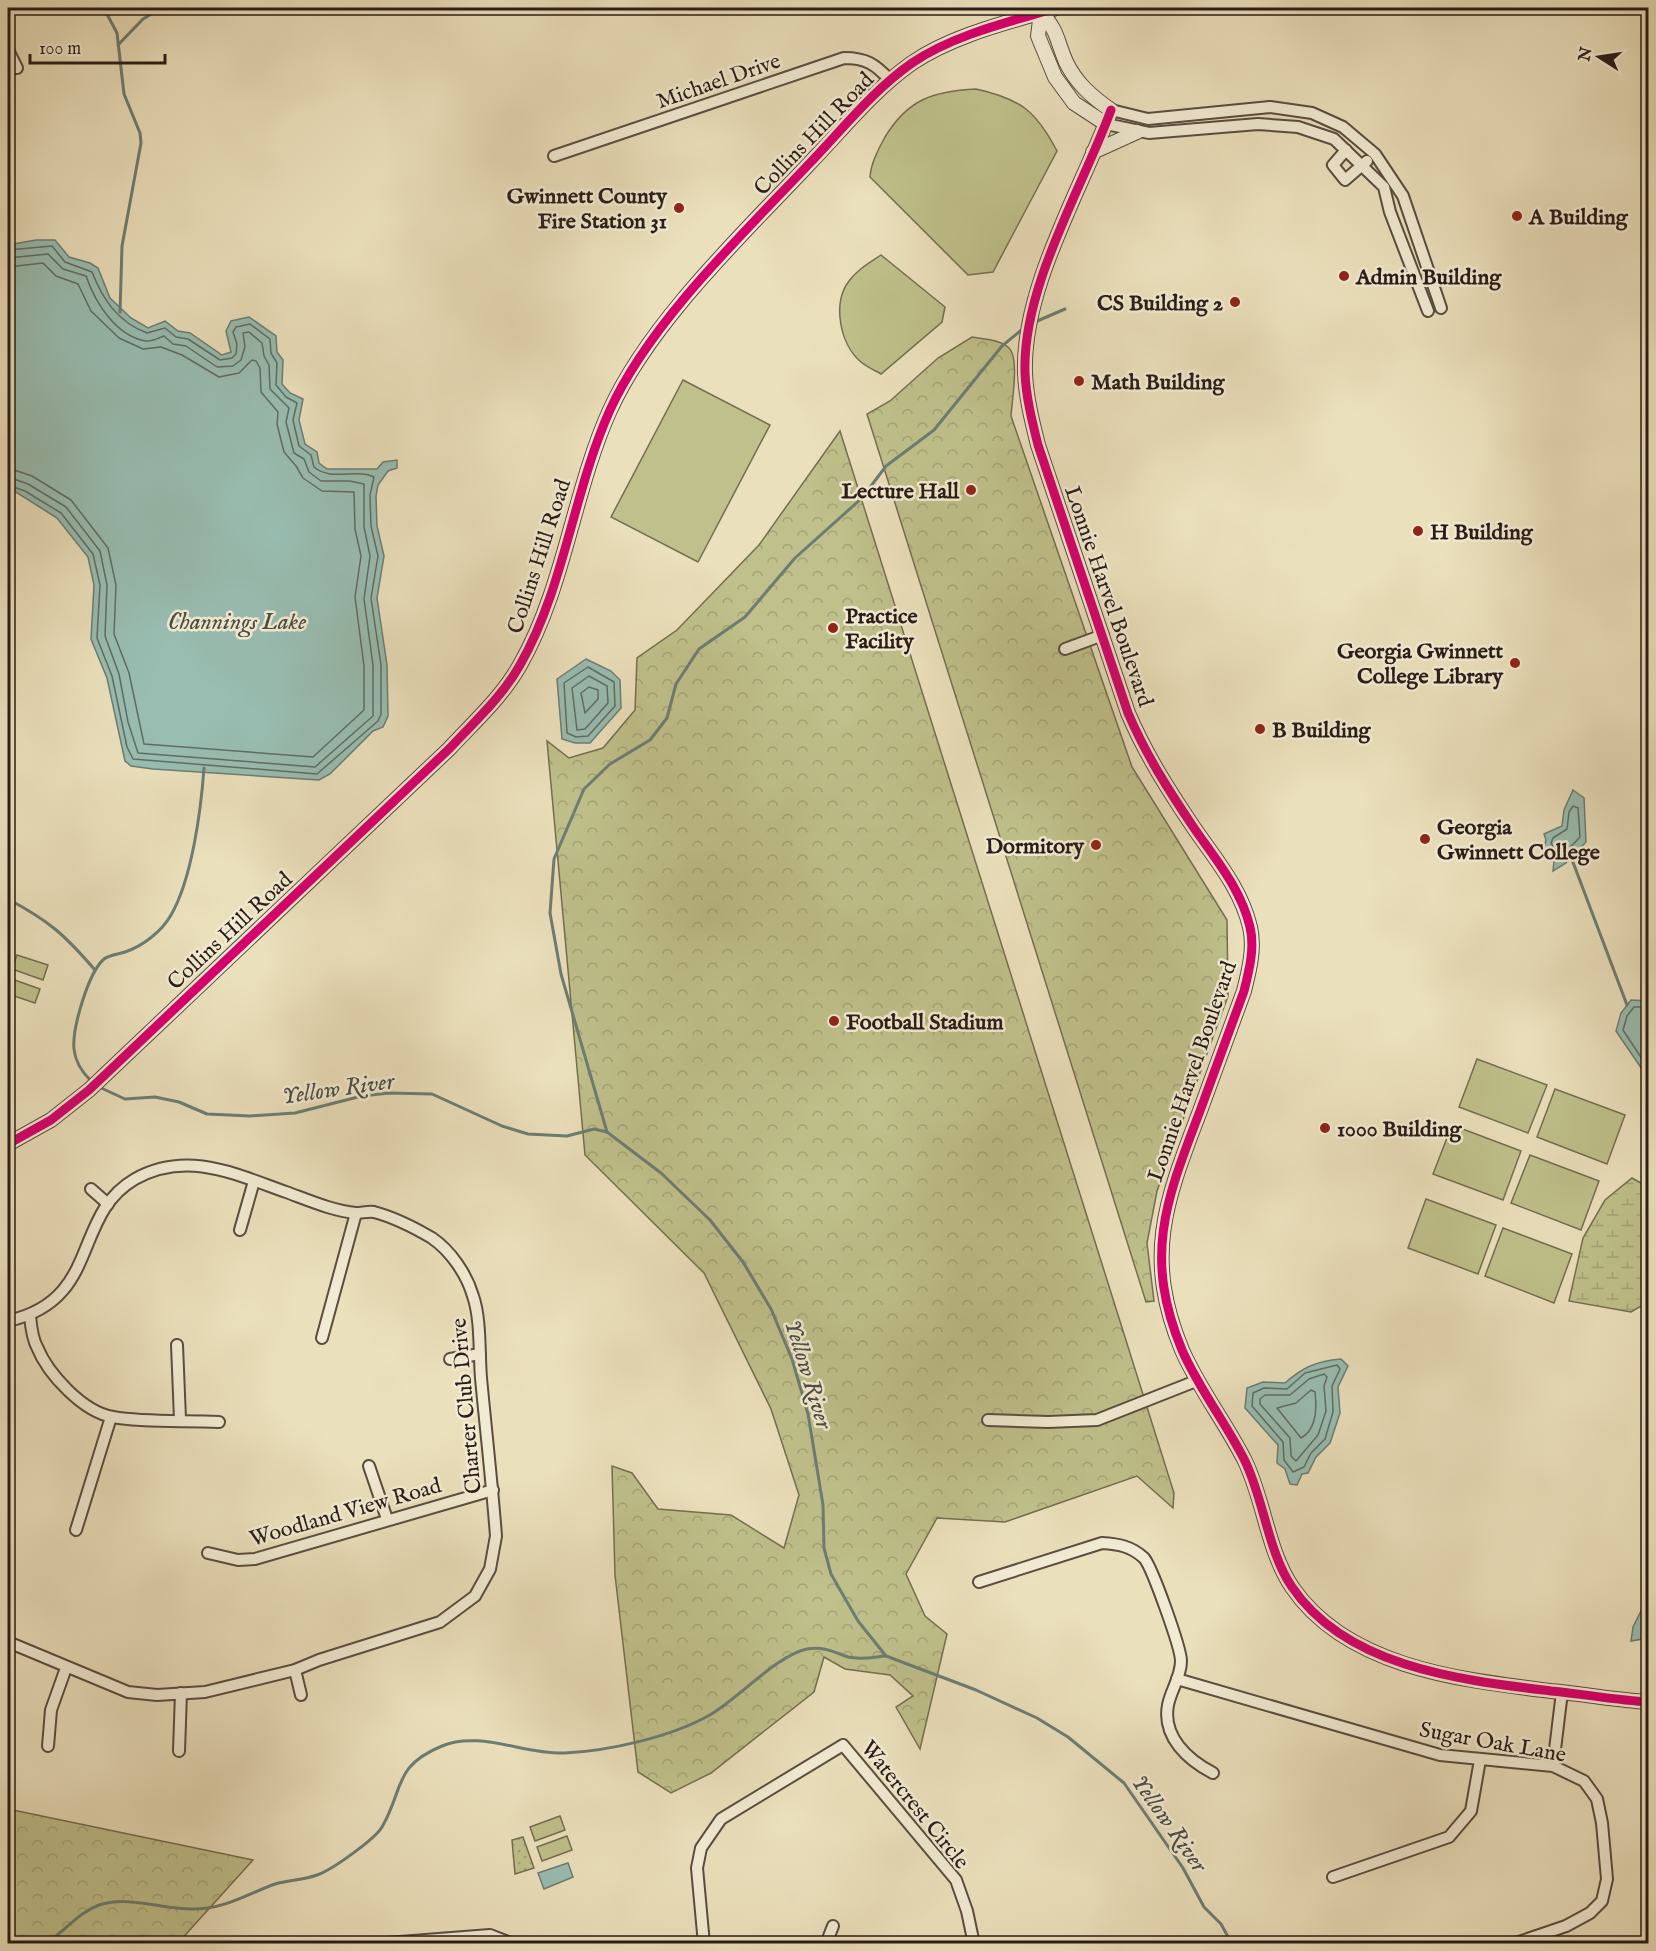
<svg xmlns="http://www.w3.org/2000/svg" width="1656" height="1951" font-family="'IM FELL English',serif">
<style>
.forest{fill:url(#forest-crowns);stroke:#746e51;stroke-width:1.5}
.wetland{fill:url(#wetland-marsh);stroke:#746e51;stroke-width:1.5}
.park{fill:url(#park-dots);stroke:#746e51;stroke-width:1.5}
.pitch{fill:#bfc08b;stroke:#746e51;stroke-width:1.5}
.water{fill:#98bdb1;stroke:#6c7d73;stroke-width:1.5}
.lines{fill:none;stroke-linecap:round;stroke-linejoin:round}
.shore{stroke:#606c64;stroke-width:1.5}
.stream{stroke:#6c7d73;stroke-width:3}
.minor-casing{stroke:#5a4d40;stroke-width:14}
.tertiary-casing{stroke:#5a4d40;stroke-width:16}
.minor{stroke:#f2ebd3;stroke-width:10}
.tertiary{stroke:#f2ebd3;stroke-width:14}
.cycleway-casing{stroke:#f2ebd3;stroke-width:13}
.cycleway{stroke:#d6006c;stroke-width:9}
.poi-dot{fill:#8f2418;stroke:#f2ebd3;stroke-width:2}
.labels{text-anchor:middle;stroke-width:5;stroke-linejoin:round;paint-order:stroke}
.street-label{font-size:22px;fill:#291c17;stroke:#f2ebd3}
.poi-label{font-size:22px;font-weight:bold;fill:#291c17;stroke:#f2ebd3;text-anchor:start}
.water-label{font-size:24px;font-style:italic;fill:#4a4c45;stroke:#f2ebd3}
</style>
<defs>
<pattern id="forest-crowns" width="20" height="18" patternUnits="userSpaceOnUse" patternTransform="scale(1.5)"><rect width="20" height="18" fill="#bfc08b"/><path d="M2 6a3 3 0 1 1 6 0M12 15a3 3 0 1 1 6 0" fill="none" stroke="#a4a477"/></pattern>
<pattern id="wetland-marsh" width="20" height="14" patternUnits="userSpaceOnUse" patternTransform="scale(1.5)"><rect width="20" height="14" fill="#bfc08b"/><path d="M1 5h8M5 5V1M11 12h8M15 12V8" fill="none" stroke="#a4a477"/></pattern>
<pattern id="park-dots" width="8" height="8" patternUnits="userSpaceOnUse" patternTransform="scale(1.5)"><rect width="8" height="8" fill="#bfc08b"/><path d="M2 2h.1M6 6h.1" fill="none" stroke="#a4a477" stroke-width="1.8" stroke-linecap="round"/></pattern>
</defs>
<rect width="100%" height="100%" fill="#ebe0bc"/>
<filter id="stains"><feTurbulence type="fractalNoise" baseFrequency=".00333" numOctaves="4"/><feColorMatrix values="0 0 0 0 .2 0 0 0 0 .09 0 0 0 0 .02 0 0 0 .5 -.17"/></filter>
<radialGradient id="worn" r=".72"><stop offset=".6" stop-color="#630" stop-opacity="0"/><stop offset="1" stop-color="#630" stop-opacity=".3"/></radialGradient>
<g class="forest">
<path d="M 972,337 C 983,339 998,339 1008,347 C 1020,356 1012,400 1011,416 L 1132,767 L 1227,920 L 1228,996 L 1157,1191 L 1147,1243 L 1154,1301 L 1146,1302 L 867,414 L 890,401 L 938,358 Z"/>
<path d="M 840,431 L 1174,1493 L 1173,1508 L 1137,1476 L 1005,1522 L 937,1518 L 906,1574 L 925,1616 L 947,1634 L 920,1749 L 896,1707 L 913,1696 L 890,1675 L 845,1669 L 824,1657 L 814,1692 L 711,1773 L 671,1793 L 638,1772 L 615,1575 L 612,1466 L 632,1473 L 658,1509 L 731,1515 L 784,1548 L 799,1495 L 771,1409 L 704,1273 L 585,1155 L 547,741 L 569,758 L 603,748 L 635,710 L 637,658 L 677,630 L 759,545 Z"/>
<path d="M 8,1809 L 253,1860 L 178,1943 L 8,1943 Z"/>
</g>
<path class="wetland" d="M 1632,1178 L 1648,1187 L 1648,1302 L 1631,1312 L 1569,1301 L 1583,1238 L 1605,1200 Z"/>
<path class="park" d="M 523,1837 L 534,1868 L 515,1874 L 512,1840 Z"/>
<g class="pitch">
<path d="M 976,89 C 1021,99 1036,111 1057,151 L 993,272 L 968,275 L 870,177 C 871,163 878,150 885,137 C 908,99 934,91 976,89 Z"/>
<path d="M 881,255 L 945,307 L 942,322 L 881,374 C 874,370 867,367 861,362 C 840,345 832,303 849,281 C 857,270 869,263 881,255 Z"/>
<path d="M 683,380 L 770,425 L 698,562 L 611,517 Z"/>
<path d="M 17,955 L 48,965 L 43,980 L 12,969 Z"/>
<path d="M 9,978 L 40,989 L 35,1003 L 8,994 Z"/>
<path d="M 1477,1059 L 1547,1085 L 1528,1133 L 1459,1107 Z"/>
<path d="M 1555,1089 L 1625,1115 L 1607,1164 L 1537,1137 Z"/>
<path d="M 1452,1125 L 1521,1151 L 1503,1200 L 1433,1174 Z"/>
<path d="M 1530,1155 L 1599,1181 L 1581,1230 L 1511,1203 Z"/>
<path d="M 1426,1199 L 1496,1225 L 1478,1274 L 1408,1248 Z"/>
<path d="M 1503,1228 L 1572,1254 L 1554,1303 L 1485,1276 Z"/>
<path d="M 560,1816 L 565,1830 L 535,1841 L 530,1827 Z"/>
<path d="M 567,1836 L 572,1850 L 542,1861 L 537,1847 Z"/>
</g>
<g class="water">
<path d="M 36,240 L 55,240 L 69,257 L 90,263 L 98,268 L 110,298 L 131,318 L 148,328 L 165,321 L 178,331 L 190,333 L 222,355 L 231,352 L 226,331 L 231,321 L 249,317 L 276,336 L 277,352 L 283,360 L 282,384 L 290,393 L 303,399 L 299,420 L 305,444 L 317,452 L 319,463 L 327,469 L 377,469 L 383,462 L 397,460 L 397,468 L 388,471 L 378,485 L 376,496 L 377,526 L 384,556 L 377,598 L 387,665 L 388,716 L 383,727 L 373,731 L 330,774 L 319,780 L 153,769 L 131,766 L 125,761 L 107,678 L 91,639 L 94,585 L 88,557 L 57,518 L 8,487 L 8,245 Z"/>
<path d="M 586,659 L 611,671 L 620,680 L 621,708 L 590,743 L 575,743 L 562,739 L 557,679 Z"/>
<path d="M 1573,790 L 1584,798 L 1586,842 L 1566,863 L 1553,871 L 1554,861 L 1544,847 L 1546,840 L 1544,834 L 1562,826 L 1564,810 Z"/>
<path d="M 1631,1000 L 1648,1001 L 1648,1078 L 1616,1031 L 1621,1013 Z"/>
<path d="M 1341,1359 L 1348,1366 L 1338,1387 L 1340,1413 L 1330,1443 L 1316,1457 L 1308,1473 L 1302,1474 L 1297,1485 L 1290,1484 L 1285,1469 L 1277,1463 L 1278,1445 L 1245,1408 L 1247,1388 L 1263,1382 L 1285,1383 C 1303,1367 1317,1361 1341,1359 Z"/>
<path d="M 1648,1597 L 1648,1638 L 1631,1641 L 1633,1627 Z"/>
<path d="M 568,1863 L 573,1877 L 544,1889 L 538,1873 Z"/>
</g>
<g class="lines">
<g class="shore">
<path d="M 8,250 L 52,246 L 65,262 L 92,272 C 103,300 118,322 147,333 L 165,328 L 176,337 L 188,339 L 220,360 L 232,358 L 236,354 L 237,344 L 233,332 L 236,327 L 250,324 L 270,339 L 271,353 L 277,363 L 276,385 L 286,397 L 297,403 L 293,420 L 299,446 L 311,455 L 314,467 C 332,482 355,468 374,477 L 370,495 L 371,526 L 378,556 L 371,598 L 381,665 L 381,714 L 378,721 L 317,774 L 133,759 L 127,747 L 112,676 L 97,638 L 100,585 L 93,554 L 61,513 L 25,491 L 8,485"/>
<path d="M 8,258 L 48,254 L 63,269 L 86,276 C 95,302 115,335 145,341 C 152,342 158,338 164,336 L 173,344 L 186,346 L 217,367 L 233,366 L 241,360 L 245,347 L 243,333 L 249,332 L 262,343 L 264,356 L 269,365 L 270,389 L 289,408 L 286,422 L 294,453 L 304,459 L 309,472 L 321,481 L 350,481 L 364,484 L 364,527 L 370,556 L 364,599 L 373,665 L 373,716 L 315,767 L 138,753 L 128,722 L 119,674 L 105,636 L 107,585 L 100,551 L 66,507 L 28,484 L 8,477"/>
<path d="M 8,267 L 43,263 L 56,276 L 78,284 L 91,311 L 119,338 L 143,349 L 161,347 L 182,355 L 219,377 L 239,373 L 252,360 L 256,361 L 260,368 L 261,392 L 278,412 L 277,424 L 284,452 L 296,466 L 303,478 L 322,491 L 354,492 L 355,529 L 361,556 L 355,597 L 364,666 L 364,710 L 313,757 L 144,744 L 129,673 L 114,634 L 116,585 L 108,548 L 71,500 L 32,476 L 8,468"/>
<path d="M 588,667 L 614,682 L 615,706 L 588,736 L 576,737 L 567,733 L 564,683 Z"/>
<path d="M 589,676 L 607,686 L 608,703 L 585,729 L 577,730 L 572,688 Z"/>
<path d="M 589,687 L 598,690 L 598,699 L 585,713 L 581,693 Z"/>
<path d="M 1573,806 L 1578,808 L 1580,837 L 1560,858 L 1551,843 L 1553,838 L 1567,829 L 1569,812 Z"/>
<path d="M 1648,1007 L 1634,1007 L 1627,1016 L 1623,1030 L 1648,1068"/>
<path d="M 1337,1365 L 1340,1369 L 1332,1386 L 1333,1412 L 1325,1439 L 1311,1453 L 1304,1467 L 1293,1472 L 1284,1460 L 1283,1442 L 1252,1406 L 1253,1393 L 1264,1388 L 1287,1389 L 1305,1373 Z"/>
<path d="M 1324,1374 L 1327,1377 L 1324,1386 L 1326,1411 L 1318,1435 L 1296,1461 L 1291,1456 L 1290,1438 L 1260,1404 L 1260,1399 L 1265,1395 L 1290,1395 L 1309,1379 Z"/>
<path d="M 1311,1390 L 1315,1392 C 1317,1408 1317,1429 1301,1438 L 1277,1408 L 1296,1403 Z"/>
</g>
<g class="stream">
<path d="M 99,8 L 108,16 L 117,33 L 124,94 L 140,133 L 141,143 L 122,246 L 120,312"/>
<path d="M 118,45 L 143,19 L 161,8"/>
<path d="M 1035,322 L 1065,309"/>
<path d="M 1571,857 L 1627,1005"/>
<path d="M 8,899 C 49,921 64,934 95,970"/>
<path d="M 91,1081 C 83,1073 75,1061 74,1049 C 72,1029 88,973 104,959 C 109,955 119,954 125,952 C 143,946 162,931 171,915 C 192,879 201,810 204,768"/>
<path d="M 99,1087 L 125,1099 L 155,1097 L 179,1102 L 207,1114 L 250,1116 L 295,1113 L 362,1096 L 389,1093 L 432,1094 L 502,1126 L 528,1134 L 567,1136 L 594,1129 L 607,1132 L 661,1173 L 710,1220 L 743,1262 L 771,1309 L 792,1359 L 808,1414 L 823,1505 L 824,1548 L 831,1574 L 858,1621 L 886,1656 L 976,1690 L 1037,1718 L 1068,1737 L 1124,1783 L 1183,1868 L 1204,1907 L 1221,1924 L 1232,1944"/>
<path d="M 607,1132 L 561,974 L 550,913 L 554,859 L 584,789 L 610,764 L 650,740 L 667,718 L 676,684 L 699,649 L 745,617 L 795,558 L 862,498 L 886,466 L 934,430 L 1002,346 L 1024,328"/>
<path d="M 8,1937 L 14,1944"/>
<path d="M 45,1944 C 65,1932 77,1913 99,1905 C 131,1895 162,1910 194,1909 C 225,1909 247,1894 275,1884 C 289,1880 304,1880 317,1875 C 332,1870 375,1839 382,1827 C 404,1789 393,1766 442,1746 C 479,1730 526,1755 565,1753 C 609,1751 670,1737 708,1716 C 737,1700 777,1655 807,1649 C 823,1646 834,1652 848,1657 C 861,1660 874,1657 886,1656"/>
</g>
<defs>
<g id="minor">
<path d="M 8,50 L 17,68"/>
<path d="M 1111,110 L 1148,119 L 1270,107 L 1312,113 L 1343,127 L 1375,154 L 1403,196 L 1441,308"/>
<path d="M 1106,124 L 1149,133 L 1258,124 L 1298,127 L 1334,139 L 1384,187 L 1390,212 L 1428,311"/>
<path d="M 1346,150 L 1333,165 L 1345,180 L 1367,161"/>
<path d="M 554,156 L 844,58 C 866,58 875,64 890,80"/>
<path d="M 1065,649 L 1103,635"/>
<path d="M 91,1189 L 108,1204"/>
<path d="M 240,1230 L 254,1181"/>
<path d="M 30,1316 C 31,1326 32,1338 37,1347 C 48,1374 83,1412 113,1417 C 147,1423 185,1420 219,1422"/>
<path d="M 8,1321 C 102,1300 71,1216 135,1179 C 187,1150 235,1174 286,1192 C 308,1200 333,1211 356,1213 C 362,1213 368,1211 374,1212 C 393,1217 415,1228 432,1238 C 451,1251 467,1275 473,1296 C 481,1319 479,1353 481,1378 C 486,1431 492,1483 496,1536 L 490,1569 L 475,1596 L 440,1622 L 319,1660 L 295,1670 L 205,1692 L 157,1695 L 128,1692 L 8,1642"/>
<path d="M 322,1338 L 356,1213"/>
<path d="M 177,1345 L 180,1419"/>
<path d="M 450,1359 L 480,1354"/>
<path d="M 988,1420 L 1048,1422 L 1097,1420 L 1196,1381"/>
<path d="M 369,1466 L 387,1519"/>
<path d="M 76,1530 L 111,1417"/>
<path d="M 208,1553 L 238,1560 L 255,1559 L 493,1490"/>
<path d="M 979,1582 L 1102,1543 C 1118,1544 1131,1546 1144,1558 C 1152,1567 1181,1648 1181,1661 C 1181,1677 1171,1690 1168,1705 C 1162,1737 1188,1760 1213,1773"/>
<path d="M 295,1670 L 301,1695"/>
<path d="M 1177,1679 L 1440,1755 L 1553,1766 L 1584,1781 L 1597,1799 L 1602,1823 L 1607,1879 L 1602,1901 L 1590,1913 L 1566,1926 L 1513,1944"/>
<path d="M 48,1746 L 51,1710 L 66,1668"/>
<path d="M 179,1751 L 181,1693"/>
<path d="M 1553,1766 L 1562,1692"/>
<path d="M 1333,1877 L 1449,1837 L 1471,1811 L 1480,1760"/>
<path d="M 374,1944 L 490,1935 L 513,1944"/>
<path d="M 704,1944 L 697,1868 L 701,1848 L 721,1819 L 843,1745 L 956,1880 L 967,1911 L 974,1944"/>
<path d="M 826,1944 L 833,1926"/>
</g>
<g id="tertiary">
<path d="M 1041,12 C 1059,33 1056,39 1066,62 C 1076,83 1092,97 1111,110 C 1082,189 1022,287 1025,373 C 1026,397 1032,421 1038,445 L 1128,713 C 1146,755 1169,791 1194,828 C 1216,860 1241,889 1250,927 C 1255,948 1249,971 1244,991 C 1229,1031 1215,1071 1200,1111 C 1166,1200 1143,1256 1182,1350 C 1199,1389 1226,1423 1245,1461 C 1264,1500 1268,1552 1292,1587 C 1347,1668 1462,1680 1551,1691 C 1584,1694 1616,1700 1648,1702"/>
<path d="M 1041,12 L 1038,36 L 1055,77 L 1074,103 L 1106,124"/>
<path d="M 1093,152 L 1137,132"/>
<path d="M 8,1144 L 51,1120 L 89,1090 L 449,749 C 474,722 502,697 520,665 C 565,586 573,492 610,410 C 650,322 742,235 808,165 C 841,131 872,91 912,63 C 953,35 1009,22 1056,8"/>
</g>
</defs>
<use href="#minor" class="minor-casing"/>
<use href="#tertiary" class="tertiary-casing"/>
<use href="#minor" class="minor"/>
<use href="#tertiary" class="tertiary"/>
<defs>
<g id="cycleway">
<path d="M 1111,110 C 1082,189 1022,287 1025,373 C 1026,397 1032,421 1038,445 L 1128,713 C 1146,755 1169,791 1194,828 C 1216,860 1241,889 1250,927 C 1255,948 1249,971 1244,991 C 1229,1031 1215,1071 1200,1111 C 1166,1200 1143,1256 1182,1350 C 1199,1389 1226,1423 1245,1461 C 1264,1500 1268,1552 1292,1587 C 1347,1668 1462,1680 1551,1691 C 1584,1694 1616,1700 1648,1702"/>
<path d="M 8,1144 L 51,1120 L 89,1090 L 449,749 C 474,722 502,697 520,665 C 565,586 573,492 610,410 C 650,322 742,235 808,165 C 841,131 872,91 912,63 C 953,35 1009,22 1056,8"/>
</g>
</defs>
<use href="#cycleway" class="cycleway-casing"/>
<use href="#cycleway" class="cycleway"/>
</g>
<g class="poi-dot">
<circle cx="679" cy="208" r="6"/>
<circle cx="1517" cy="216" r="6"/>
<circle cx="1344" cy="276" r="6"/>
<circle cx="1235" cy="302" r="6"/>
<circle cx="1079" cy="381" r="6"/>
<circle cx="971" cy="490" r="6"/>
<circle cx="1418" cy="531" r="6"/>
<circle cx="833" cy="628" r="6"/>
<circle cx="1515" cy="663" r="6"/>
<circle cx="1260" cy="729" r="6"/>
<circle cx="1425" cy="839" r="6"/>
<circle cx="1096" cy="845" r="6"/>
<circle cx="834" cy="1021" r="6"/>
<circle cx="1325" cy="1128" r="6"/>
</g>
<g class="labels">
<g class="street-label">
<text transform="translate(718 80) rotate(-19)" y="8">Michael Drive</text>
<text transform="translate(813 133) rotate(-46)" y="8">Collins Hill Road</text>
<text transform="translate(538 556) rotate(-72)" y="8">Collins Hill Road</text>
<text transform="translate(1110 596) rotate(71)" y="8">Lonnie Harvel Boulevard</text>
<text transform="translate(229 930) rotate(-43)" y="8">Collins Hill Road</text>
<text transform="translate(1191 1071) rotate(-71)" y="8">Lonnie Harvel Boulevard</text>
<text transform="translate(465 1406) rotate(-95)" y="8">Charter Club Drive</text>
<text transform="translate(345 1511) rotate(-16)" y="8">Woodland View Road</text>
<text transform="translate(1493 1741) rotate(10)" y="8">Sugar Oak Lane</text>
<text transform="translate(916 1804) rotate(51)" y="8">Watercrest Circle</text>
</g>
<g class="poi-label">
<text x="667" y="203" text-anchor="end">Gwinnett County<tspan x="667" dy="25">Fire Station 31</tspan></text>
<text x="1529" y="224">A Building</text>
<text x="1356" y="284">Admin Building</text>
<text x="1223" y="310" text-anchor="end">CS Building 2</text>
<text x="1091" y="389">Math Building</text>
<text x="959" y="498" text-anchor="end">Lecture Hall</text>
<text x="1430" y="539">H Building</text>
<text x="845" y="623">Practice<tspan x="845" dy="25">Facility</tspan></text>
<text x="1503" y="658" text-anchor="end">Georgia Gwinnett<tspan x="1503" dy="25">College Library</tspan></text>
<text x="1272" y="737">B Building</text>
<text x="1437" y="834">Georgia<tspan x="1437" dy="25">Gwinnett College</tspan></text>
<text x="1084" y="853" text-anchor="end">Dormitory</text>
<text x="846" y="1029">Football Stadium</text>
<text x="1337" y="1136">1000 Building</text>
</g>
<g class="water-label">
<text x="237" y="629">Channings Lake</text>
<text transform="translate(338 1088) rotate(-8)" y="8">Yellow River</text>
<text transform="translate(809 1374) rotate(73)" y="8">Yellow River</text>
<text transform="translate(1170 1823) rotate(55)" y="8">Yellow River</text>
</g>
</g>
<rect width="1656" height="1951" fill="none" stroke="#ebe0bc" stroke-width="30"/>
<rect x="9" y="9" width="1638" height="1933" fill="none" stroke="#291c17" stroke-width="3"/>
<rect x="15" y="15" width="1626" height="1921" fill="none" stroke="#291c17" stroke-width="1.5"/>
<g transform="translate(1599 57) rotate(282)" stroke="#f2ebd3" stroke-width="4.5" paint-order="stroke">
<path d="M0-4.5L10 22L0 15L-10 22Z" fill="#291c17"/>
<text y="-9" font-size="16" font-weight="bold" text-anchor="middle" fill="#291c17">N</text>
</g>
<path d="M30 54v9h135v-9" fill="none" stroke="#291c17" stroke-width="3"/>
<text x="39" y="54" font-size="18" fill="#291c17" stroke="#f2ebd3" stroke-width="4.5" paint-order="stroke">100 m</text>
<rect width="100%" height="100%" filter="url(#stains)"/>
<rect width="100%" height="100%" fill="url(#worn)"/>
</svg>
